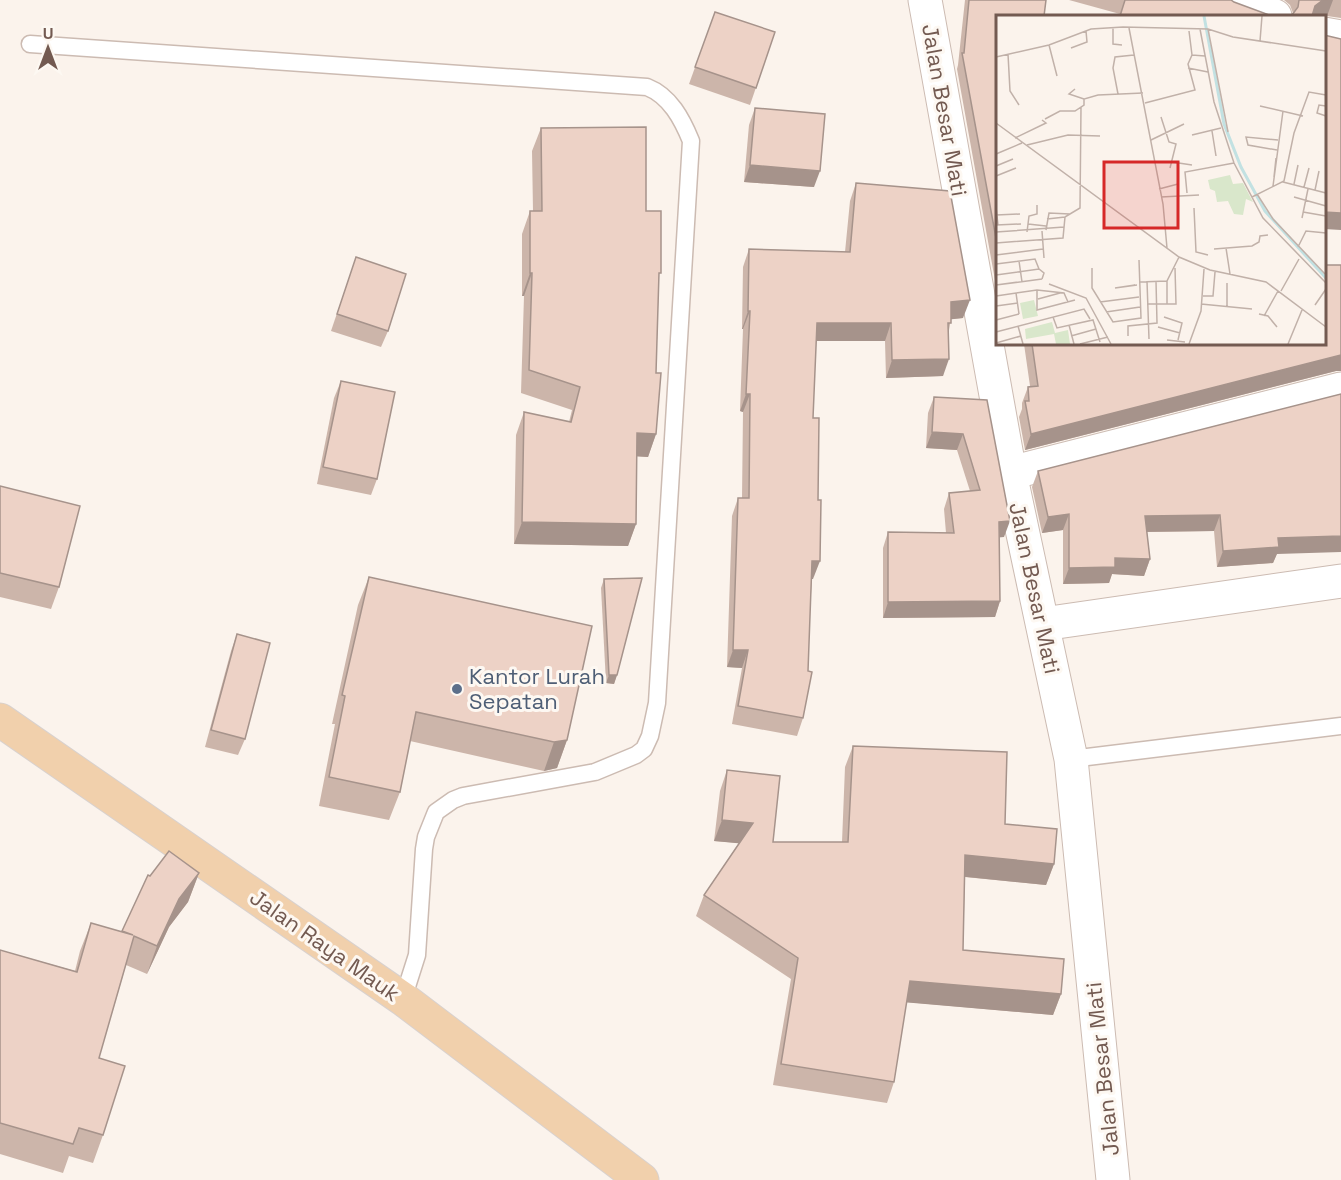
<svg xmlns="http://www.w3.org/2000/svg" width="1341" height="1180" font-family="'Space Grotesk',sans-serif">
<style>
.lines{fill:none;stroke-linecap:round;stroke-linejoin:round}
.lane-casing{stroke:#ccbbb2;stroke-width:19}
.street-casing{stroke:#ccbbb2;stroke-width:35}
.primary-casing{stroke:#d8d1ce;stroke-width:35}
.lane{stroke:#fff;stroke-width:16}
.street{stroke:#fff;stroke-width:33}
.primary{stroke:#f1d0ac;stroke-width:33}
.wall{fill:#ccb5aa}
.shaded-wall{fill:#a6938b}
.building{fill:#edd2c6;stroke:#a6938b;stroke-width:1.5}
.service-dot{fill:#5c6f8a;stroke:#fdf8f2;stroke-width:2}
.labels{text-anchor:middle;stroke-width:6;stroke-linejoin:round;paint-order:stroke}
.street-label{font-size:22px;fill:#735a51;stroke:#fdf8f2}
.service-label{font-size:22px;fill:#4e5e75;stroke:#fdf8f2;text-anchor:start}
.inset-river{fill:none;stroke:#c2e1e2;stroke-width:3}
.inset-road{fill:none;stroke:#c1b1a9;stroke-width:1.5}
.view{fill:#d62828;fill-opacity:0.15;stroke:#d62828;stroke-width:3}
.inset-edge{fill:none;stroke:#735a51;stroke-width:3}
</style>
<rect width="100%" height="100%" fill="#fbf3ec"/>
<g class="lines">
<defs>
<g id="lane">
<path d="M 30,44 L 647,87 C 670,96 682,119 691,141 L 657,703 L 650,736 L 644,749 L 636,755 L 595,772 L 463,796 L 453,800 L 436,812 L 426,837 L 424,849 L 417,955 L 403,999"/>
<path d="M 1071,759 L 1341,726"/>
</g>
<g id="street">
<path d="M 925,0 L 1010,473 L 1071,759 L 1113,1180"/>
<path d="M 1235,1 L 1275,16"/>
<path d="M 1324,34 L 1341,37"/>
<path d="M 1010,473 L 1341,389"/>
<path d="M 1043,624 L 1341,581"/>
</g>
<path id="primary" d="M 0,720 L 403,999 L 642,1180"/>
</defs>
<use href="#lane" class="lane-casing"/>
<use href="#street" class="street-casing"/>
<use href="#primary" class="primary-casing"/>
<use href="#lane" class="lane"/>
<use href="#street" class="street"/>
<use href="#primary" class="primary"/>
</g>
<g class="wall">
<path d="M 965,0 L 1046,0 L 998,16 L 998,297 L 957,69 L 958,65 Z"/>
<path d="M 1069,0 L 1231,0 L 1234,2 L 1120,14 Z"/>
<path d="M 1284,0 L 1341,0 L 1341,18 L 1327,16 L 1288,16 L 1293,13 L 1290,5 Z"/>
<path d="M 715,12 L 775,32 L 750,105 L 689,84 Z"/>
<path d="M 755,108 L 814,187 L 744,182 L 749,125 Z"/>
<path d="M 541,128 L 646,211 L 659,277 L 656,373 L 656,434 L 648,457 L 637,456 L 636,524 L 628,546 L 514,544 L 516,435 L 524,412 L 569,422 L 572,410 L 521,393 L 524,296 L 522,296 L 522,234 L 530,211 L 533,211 L 532,151 Z"/>
<path d="M 856,183 L 963,318 L 951,319 L 949,330 L 943,376 L 886,378 L 885,341 L 816,341 L 813,418 L 813,579 L 812,579 L 803,718 L 797,736 L 732,724 L 742,668 L 727,667 L 732,516 L 738,498 L 742,498 L 743,412 L 740,411 L 743,329 L 742,329 L 743,267 L 749,249 L 845,252 L 850,201 Z"/>
<path d="M 356,257 L 388,331 L 381,347 L 331,331 Z"/>
<path d="M 1341,265 L 1341,371 L 1336,371 L 1025,450 L 1019,417 L 1022,409 L 1022,403 L 1028,387 L 1030,386 L 1024,344 L 1324,344 Z"/>
<path d="M 341,381 L 377,479 L 371,495 L 317,484 L 334,398 Z"/>
<path d="M 1341,394 L 1273,563 L 1217,567 L 1214,531 L 1147,532 L 1150,559 L 1144,576 L 1112,574 L 1109,583 L 1063,584 L 1063,530 L 1042,533 L 1032,487 L 1038,471 Z"/>
<path d="M 934,397 L 987,400 L 1004,537 L 999,537 L 1000,601 L 995,617 L 883,618 L 883,548 L 888,532 L 946,533 L 944,509 L 949,493 L 970,491 L 957,450 L 926,448 L 928,413 Z"/>
<path d="M 0,486 L 59,587 L 51,609 L 0,597 Z"/>
<path d="M 369,577 L 567,740 L 557,768 L 544,771 L 410,741 L 400,792 L 389,820 L 319,806 L 335,724 L 332,724 L 358,605 Z"/>
<path d="M 604,579 L 617,675 L 614,684 L 606,683 L 601,588 Z"/>
<path d="M 237,634 L 245,739 L 238,755 L 205,747 L 231,651 Z"/>
<path d="M 853,746 L 1005,824 L 1054,864 L 1046,885 L 965,877 L 963,950 L 1061,994 L 1053,1015 L 906,1002 L 894,1082 L 887,1103 L 773,1085 L 791,979 L 696,916 L 704,895 L 739,843 L 714,841 L 720,791 L 727,770 L 773,842 L 842,842 L 845,767 Z"/>
<path d="M 199,873 L 188,902 L 169,927 L 147,974 L 126,965 L 99,1058 L 103,1135 L 93,1163 L 69,1156 L 63,1173 L 0,1154 L 0,950 L 75,971 L 80,951 L 91,923 L 122,932 L 148,875 L 150,876 Z"/>
</g>
<g class="shaded-wall">
<path d="M 1323,0 L 1333,0 L 1327,16 L 1311,16 L 1315,6 Z"/>
<path d="M 750,165 L 820,171 L 814,187 L 744,182 Z"/>
<path d="M 1324,212 L 1341,213 L 1341,230 L 1324,229 Z"/>
<path d="M 530,273 L 532,273 L 524,296 L 522,296 Z"/>
<path d="M 970,300 L 963,318 L 945,320 L 951,302 Z"/>
<path d="M 748,311 L 750,311 L 743,329 L 742,329 Z"/>
<path d="M 817,323 L 891,323 L 885,341 L 810,341 Z"/>
<path d="M 1341,355 L 1341,371 L 1336,371 L 1025,450 L 1031,434 Z"/>
<path d="M 949,359 L 943,376 L 886,378 L 892,360 Z"/>
<path d="M 746,394 L 750,394 L 743,412 L 740,411 Z"/>
<path d="M 932,432 L 963,434 L 957,450 L 926,448 Z"/>
<path d="M 637,433 L 656,434 L 648,457 L 629,456 Z"/>
<path d="M 1069,514 L 1063,530 L 1042,533 L 1048,517 Z"/>
<path d="M 1220,515 L 1214,531 L 1139,532 L 1145,516 Z"/>
<path d="M 1010,521 L 1004,537 L 993,538 L 999,522 Z"/>
<path d="M 522,522 L 636,524 L 628,546 L 514,544 Z"/>
<path d="M 1341,536 L 1341,552 L 1277,554 L 1273,563 L 1217,567 L 1223,551 L 1278,538 Z"/>
<path d="M 1115,558 L 1150,559 L 1144,576 L 1112,574 L 1109,583 L 1063,584 L 1069,568 Z"/>
<path d="M 812,561 L 820,561 L 813,579 L 806,579 Z"/>
<path d="M 1000,601 L 995,617 L 883,618 L 888,602 Z"/>
<path d="M 733,650 L 748,650 L 742,668 L 727,667 Z"/>
<path d="M 609,675 L 617,675 L 614,684 L 606,683 Z"/>
<path d="M 567,740 L 557,768 L 544,771 L 554,742 Z"/>
<path d="M 722,820 L 753,823 L 746,844 L 714,841 Z"/>
<path d="M 965,855 L 1054,864 L 1046,885 L 957,876 Z"/>
<path d="M 199,873 L 188,902 L 169,927 L 147,974 L 157,946 L 179,899 Z"/>
<path d="M 910,981 L 1061,994 L 1053,1015 L 902,1002 Z"/>
</g>
<g class="building">
<path d="M 969,0 L 1046,0 L 1044,16 L 998,16 L 998,249 L 962,53 L 964,53 Z"/>
<path d="M 1125,0 L 1231,0 L 1234,2 L 1272,16 L 1120,16 Z"/>
<path d="M 1299,0 L 1328,0 L 1323,0 L 1315,6 L 1312,16 L 1288,16 L 1292,15 L 1298,7 Z"/>
<path d="M 715,12 L 775,32 L 756,88 L 695,67 Z"/>
<path d="M 1324,35 L 1341,39 L 1341,213 L 1324,212 Z"/>
<path d="M 755,108 L 825,114 L 820,171 L 750,165 Z"/>
<path d="M 646,127 L 646,211 L 661,211 L 661,273 L 659,273 L 656,373 L 661,373 L 656,434 L 637,433 L 636,524 L 522,522 L 524,412 L 571,422 L 580,387 L 529,370 L 532,273 L 530,273 L 530,211 L 542,211 L 541,128 Z"/>
<path d="M 856,183 L 950,191 L 970,300 L 951,302 L 951,323 L 948,323 L 949,359 L 892,360 L 891,323 L 817,323 L 813,418 L 819,418 L 818,500 L 821,500 L 820,561 L 812,561 L 808,671 L 812,672 L 803,718 L 738,706 L 748,650 L 733,650 L 738,498 L 749,498 L 750,394 L 746,394 L 750,311 L 748,311 L 749,249 L 850,252 Z"/>
<path d="M 356,257 L 406,274 L 388,331 L 337,314 Z"/>
<path d="M 1324,265 L 1341,265 L 1341,355 L 1031,434 L 1025,401 L 1029,401 L 1028,387 L 1038,386 L 1032,344 L 1324,344 Z"/>
<path d="M 341,381 L 395,392 L 377,479 L 323,467 Z"/>
<path d="M 1341,394 L 1341,536 L 1278,538 L 1279,547 L 1223,551 L 1220,515 L 1145,516 L 1150,559 L 1115,558 L 1115,567 L 1069,568 L 1069,514 L 1048,517 L 1038,471 Z"/>
<path d="M 934,397 L 987,400 L 1010,521 L 999,522 L 1000,601 L 888,602 L 888,532 L 954,533 L 949,493 L 980,490 L 963,434 L 932,432 Z"/>
<path d="M 0,486 L 80,506 L 59,587 L 0,573 Z"/>
<path d="M 369,577 L 592,626 L 567,740 L 554,742 L 416,712 L 400,792 L 329,777 L 345,696 L 342,695 Z"/>
<path d="M 642,578 L 617,675 L 609,675 L 604,579 Z"/>
<path d="M 237,634 L 270,643 L 245,739 L 211,730 Z"/>
<path d="M 853,746 L 1007,752 L 1005,824 L 1057,829 L 1054,864 L 965,855 L 963,950 L 1064,959 L 1061,994 L 910,981 L 894,1082 L 781,1064 L 798,958 L 704,895 L 753,823 L 722,820 L 727,770 L 780,776 L 773,842 L 848,842 Z"/>
<path d="M 169,851 L 199,873 L 179,899 L 157,946 L 134,936 L 99,1058 L 125,1066 L 103,1135 L 79,1128 L 73,1144 L 0,1123 L 0,950 L 77,972 L 91,923 L 133,935 L 122,931 L 148,875 L 150,876 Z"/>
</g>
<circle class="service-dot" cx="457" cy="689" r="6"/>
<g class="labels">
<g class="street-label">
<text transform="translate(945 110) rotate(80)" y="8">Jalan Besar Mati</text>
<text transform="translate(1035 588) rotate(78)" y="8">Jalan Besar Mati</text>
<text transform="translate(325 945) rotate(35)" y="8">Jalan Raya Mauk</text>
<text transform="translate(1102 1069) rotate(-96)" y="8">Jalan Besar Mati</text>
</g>
<g class="service-label">
<text x="469" y="684">Kantor Lurah<tspan x="469" dy="25">Sepatan</tspan></text>
</g>
</g>
<g transform="translate(996 15)">
<rect width="330" height="330" fill="#fbf3ec"/>
<path d="M 234,160 L 237,169 L 247,168 L 257,187 L 250,184 L 247,200 L 238,199 L 232,186 L 221,187 L 219,176 L 214,174 L 212,165 ZM 38,285 L 42,301 L 27,304 L 24,288 ZM 56,307 L 59,318 L 72,315 L 74,329 L 60,329 L 58,319 L 30,324 L 29,314 Z" fill="#d9e7cb"/>
<path class="inset-river" d="M 208,1 L 228,109 L 245,152 L 269,196 L 330,263"/>
<path class="inset-road" d="M 117,12 L 117,29 L 126,30M 133,13 L 167,189 L 171,233M 204,14 L 218,87 L 238,148 L 267,203 L 330,268M 212,14 L 232,117M 193,16 L 196,40M 264,26 L 266,1M 53,30 L 61,61M 75,33 L 91,27 L 90,16M 12,39 L 14,76 L 23,90M 0,42 L 53,30 L 95,14 L 127,12 L 212,14 L 237,22 L 330,36M 192,53 L 212,57M 79,74 L 73,79 L 88,84M 122,79 L 117,53 L 119,42 L 138,40M 149,88 L 199,75 L 192,49 L 196,40 L 209,41M 264,91 L 307,101M 330,91 L 323,90 L 321,98 L 330,101M 165,102 L 173,127 L 180,129 L 174,153M 49,104 L 64,96 L 79,96 L 88,90 L 88,84 L 102,80 L 147,78M 0,108 L 183,242 L 214,255 L 270,267 L 330,312M 216,116 L 220,141M 196,120 L 225,113M 19,123 L 50,108 L 46,105M 155,125 L 188,109M 31,130 L 72,120 L 104,121M 281,135 L 252,130 L 250,122 L 282,125M 0,139 L 26,128M 176,147 L 196,150M 0,151 L 17,144M 0,161 L 20,153M 278,162 L 280,143M 287,167 L 330,178M 298,169 L 302,150M 277,171 L 287,96M 308,172 L 313,153M 163,174 L 182,169M 319,175 L 323,156M 191,178 L 189,157 L 238,148M 261,179 L 277,204 L 329,259M 165,182 L 203,180M 256,182 L 288,166 L 298,118 L 313,77 L 330,80M 298,182 L 330,191M 0,192 L 2,210M 198,193 L 200,237 L 212,240M 307,197 L 330,201M 0,200 L 24,199M 306,203 L 312,174M 51,204 L 69,202 L 84,193 L 85,92M 32,209 L 50,211M 0,210 L 25,209M 50,215 L 53,198 L 74,199M 46,216 L 48,243M 0,217 L 68,212M 31,217 L 33,201 L 41,199 L 41,190M 0,228 L 67,223 L 69,202M 302,232 L 310,216 L 330,218M 230,233 L 234,259M 218,234 L 256,231 L 263,227 L 264,221 L 272,220M 0,240 L 47,234M 23,246 L 26,267M 0,249 L 39,244 L 43,254M 96,253 L 96,273 L 117,307 L 145,303 L 143,245M 0,260 L 43,254 L 48,258 L 46,264M 151,266 L 153,324M 144,267 L 171,266M 53,269 L 90,283 L 115,329M 0,270 L 46,264M 119,273 L 141,270M 119,273 L 139,270M 41,275 L 41,295 L 79,285M 285,276 L 303,244M 20,278 L 23,299M 0,281 L 41,275 L 68,278 L 72,287M 207,281 L 217,281 L 219,257M 42,284 L 64,278M 104,287 L 143,282M 151,289 L 180,289 L 179,253M 171,289 L 171,266 L 183,242M 205,289 L 256,294M 319,290 L 330,274M 0,291 L 22,288M 231,292 L 231,268M 110,297 L 144,292M 263,299 L 272,301 L 281,312M 268,301 L 282,276M 57,302 L 61,313 L 97,305 L 104,327M 168,302 L 186,308 L 182,325M 0,305 L 23,299M 73,310 L 78,329M 22,311 L 27,329M 162,312 L 184,318M 0,317 L 88,294 L 94,304M 75,321 L 100,314M 132,321 L 132,311 L 161,308 L 160,266M 171,325 L 189,327M 0,328 L 25,321M 84,329 L 112,322M 193,329 L 205,296 L 208,254M 292,329 L 306,295"/>
<path class="view" d="M 108,147 L 182,147 L 182,213 L 108,213 Z"/>
<rect width="330" height="330" class="inset-edge"/>
</g>
<g transform="translate(48 48)" stroke="#fdf8f2" stroke-width="4.5" paint-order="stroke">
<path d="M0-4.5L10 22L0 15L-10 22Z" fill="#735a51"/>
<text y="-9" font-size="16" font-weight="bold" text-anchor="middle" fill="#735a51">U</text>
</g>
</svg>
